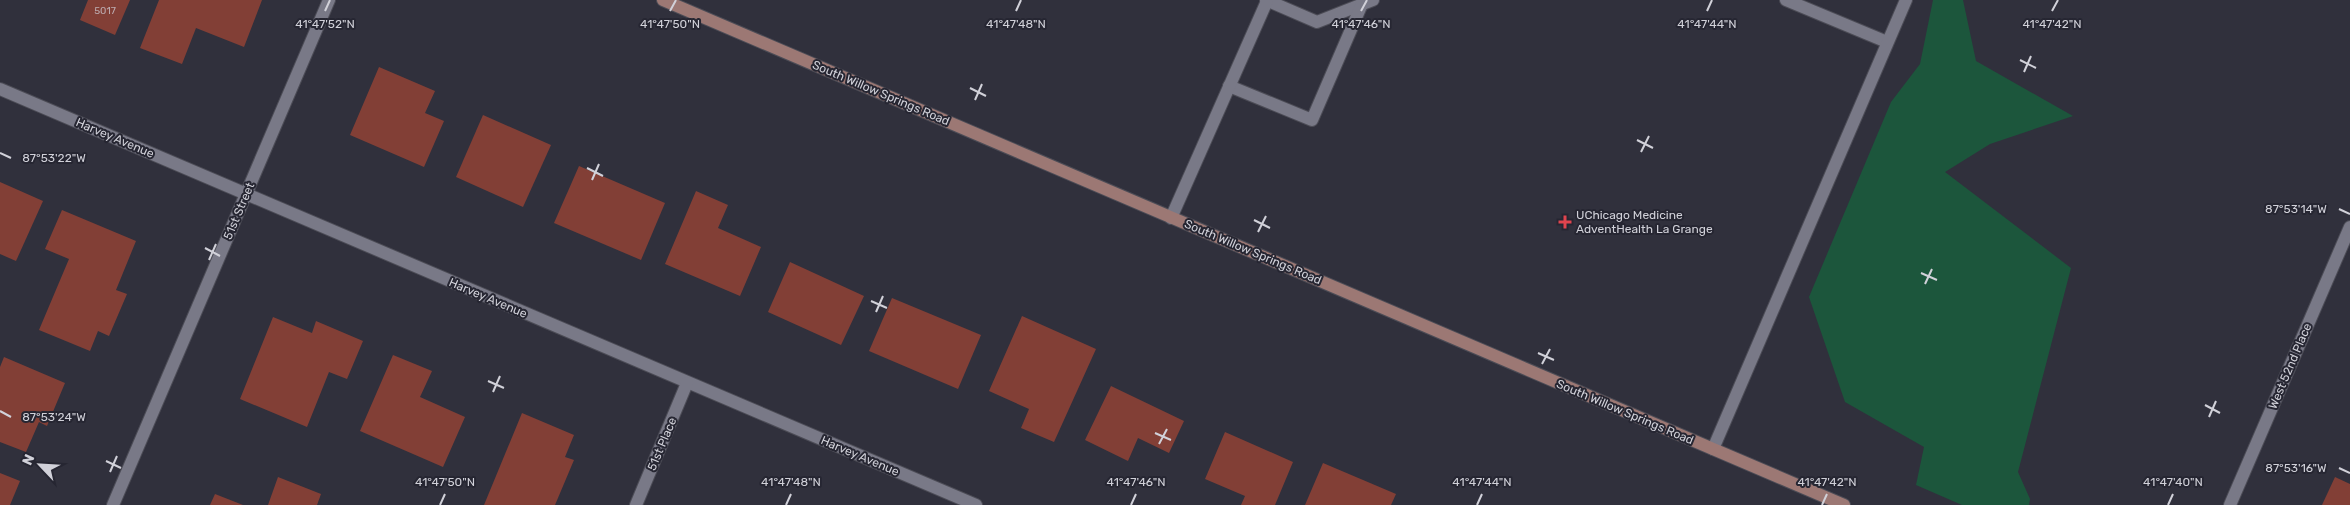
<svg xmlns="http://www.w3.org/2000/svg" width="2350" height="505" font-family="Rubik,sans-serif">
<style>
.green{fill:#1c563c}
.building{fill:#823f36}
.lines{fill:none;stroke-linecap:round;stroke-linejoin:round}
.lane-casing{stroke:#4c4c56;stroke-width:14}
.street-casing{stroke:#4c4c56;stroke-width:14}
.secondary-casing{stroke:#4c4c56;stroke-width:14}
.lane{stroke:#797987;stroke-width:12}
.street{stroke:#797987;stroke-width:12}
.secondary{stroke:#9c7874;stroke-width:12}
.ticks{fill:none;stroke:#d1d1d9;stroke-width:2}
.health-dot{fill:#e0444e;stroke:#262632;stroke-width:2}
.labels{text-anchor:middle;stroke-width:4;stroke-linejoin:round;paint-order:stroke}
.number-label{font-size:10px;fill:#bdacb0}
.street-label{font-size:12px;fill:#d1d1d9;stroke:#262632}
.poi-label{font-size:12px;fill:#d1d1d9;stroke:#262632;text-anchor:start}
.ticks-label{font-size:12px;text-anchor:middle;fill:#d1d1d9;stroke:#262632;stroke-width:4;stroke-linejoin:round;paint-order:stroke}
</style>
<rect width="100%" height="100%" fill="#30303c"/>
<path class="green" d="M 1933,0 L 1963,0 L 1976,61 L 2073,116 L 1990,144 L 1945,172 L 2071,268 L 2018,472 L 2030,499 L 2029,505 L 1962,505 L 1916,485 L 1924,447 L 1845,402 L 1809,297 L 1891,102 L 1920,64 Z"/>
<g class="building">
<path d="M 88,0 L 130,0 L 115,35 L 80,20 Z"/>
<path d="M 159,0 L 262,0 L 244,47 L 196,28 L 182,64 L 140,48 Z"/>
<path d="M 379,67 L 435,91 L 425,113 L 444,121 L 424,167 L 350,135 Z"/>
<path d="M 483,115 L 551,145 L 523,207 L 456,177 Z"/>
<path d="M 579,166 L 665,203 L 641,260 L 554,223 Z"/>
<path d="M 0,182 L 43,201 L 16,261 L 0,254 Z"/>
<path d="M 696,191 L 728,205 L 718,228 L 761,247 L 740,296 L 665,264 Z"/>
<path d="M 62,210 L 136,241 L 116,290 L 127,294 L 109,336 L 98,331 L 90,351 L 39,330 L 69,259 L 45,249 Z"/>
<path d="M 790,262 L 864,296 L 841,345 L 768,312 Z"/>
<path d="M 892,298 L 981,335 L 958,389 L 869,351 Z"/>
<path d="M 1022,316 L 1096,349 L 1054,442 L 1021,428 L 1029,409 L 989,391 Z"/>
<path d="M 273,317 L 312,333 L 316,321 L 363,341 L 347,379 L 329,372 L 307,427 L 240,399 Z"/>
<path d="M 393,355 L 432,371 L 420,397 L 465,417 L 443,467 L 360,431 Z"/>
<path d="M 4,357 L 65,383 L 47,426 L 39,422 L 26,452 L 0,442 L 0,367 Z"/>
<path d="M 1111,386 L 1184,421 L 1169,453 L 1138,438 L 1128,461 L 1085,440 Z"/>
<path d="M 522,413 L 574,435 L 565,457 L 574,460 L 555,505 L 484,505 Z"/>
<path d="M 1225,432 L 1293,462 L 1275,505 L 1241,505 L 1245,496 L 1205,479 Z"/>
<path d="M 1323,463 L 1396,494 L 1391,505 L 1305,505 Z"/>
<path d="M 0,473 L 20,481 L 10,505 L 0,505 Z"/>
<path d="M 278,477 L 321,494 L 317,505 L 268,505 Z"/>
<path d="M 2335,477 L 2350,484 L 2350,505 L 2322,505 Z"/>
<path d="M 215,494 L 243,505 L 210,505 Z"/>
</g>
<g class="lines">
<defs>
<g id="lane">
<path d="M 1266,0 L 1317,22 L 1373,0"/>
<path d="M 1786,0 L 1887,42"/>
<path d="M 1229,86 L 1312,120 L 1362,4"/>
<path d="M 1171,218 L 1267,1"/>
<path d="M 1713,449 L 1906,0"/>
</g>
<g id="street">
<path d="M 0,89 L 976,505"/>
<path d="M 113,505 L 329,0"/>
<path d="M 636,505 L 687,383"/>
<path d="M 2230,505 L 2350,227"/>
</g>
<path id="secondary" d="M 663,0 L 1844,505"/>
</defs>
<use href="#lane" class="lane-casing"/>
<use href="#street" class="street-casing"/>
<use href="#secondary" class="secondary-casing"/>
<use href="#lane" class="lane"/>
<use href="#street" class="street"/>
<use href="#secondary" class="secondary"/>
</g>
<path class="ticks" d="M 325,11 L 330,0M 670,11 L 676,0M 1016,11 L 1021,0M 1361,11 L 1367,0M 1707,11 L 1712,0M 2052,11 L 2058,0M 2020,60 L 2036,68M 2024,72 L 2031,56M 970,88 L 986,96M 975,100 L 982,84M 1637,140 L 1653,148M 1641,152 L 1649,136M 0,153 L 11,158M 587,168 L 603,176M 592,180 L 599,164M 2339,209 L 2350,214M 1254,220 L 1270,228M 1258,232 L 1266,216M 205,248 L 220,256M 209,260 L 216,244M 1921,273 L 1937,280M 1925,284 L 1932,269M 871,301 L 887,308M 876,312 L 883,296M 1538,353 L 1554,360M 1542,364 L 1550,349M 488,381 L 504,388M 493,392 L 500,376M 2205,405 L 2220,413M 0,411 L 11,417M 2209,417 L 2216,401M 1155,433 L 1171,440M 1159,444 L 1167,429M 106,461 L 121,468M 2339,468 L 2350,473M 110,472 L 117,456M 440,505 L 445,494M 786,505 L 791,494M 1131,505 L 1136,494M 1477,505 L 1482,494M 1822,505 L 1827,494M 2168,505 L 2173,494"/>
<path class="health-dot" d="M1562.5 214.5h5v5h5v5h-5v5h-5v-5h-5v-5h5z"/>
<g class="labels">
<g class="number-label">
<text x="105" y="14">5017</text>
</g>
<g class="street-label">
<text transform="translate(881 93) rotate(23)" y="4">South Willow Springs Road</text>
<text transform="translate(115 138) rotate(23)" y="4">Harvey Avenue</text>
<text transform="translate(239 211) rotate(-67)" y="4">51st Street</text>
<text transform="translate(1253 252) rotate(23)" y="4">South Willow Springs Road</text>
<text transform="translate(488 298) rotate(23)" y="4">Harvey Avenue</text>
<text transform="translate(2290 366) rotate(-67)" y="4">West 52nd Place</text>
<text transform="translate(1625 412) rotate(23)" y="4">South Willow Springs Road</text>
<text transform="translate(662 444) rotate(-67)" y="4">51st Place</text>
<text transform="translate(860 456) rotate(23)" y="4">Harvey Avenue</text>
</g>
<g class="poi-label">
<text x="1576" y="219">UChicago Medicine<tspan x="1576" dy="14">AdventHealth La Grange</tspan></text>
</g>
</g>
<g class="ticks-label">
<text x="325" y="28">41°47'52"N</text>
<text x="670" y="28">41°47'50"N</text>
<text x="1016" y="28">41°47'48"N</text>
<text x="1361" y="28">41°47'46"N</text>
<text x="1707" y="28">41°47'44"N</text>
<text x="2052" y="28">41°47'42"N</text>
<text x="54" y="162">87°53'22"W</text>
<text x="2296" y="213">87°53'14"W</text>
<text x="54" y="421">87°53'24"W</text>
<text x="2296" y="472">87°53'16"W</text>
<text x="445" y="486">41°47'50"N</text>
<text x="791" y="486">41°47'48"N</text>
<text x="1136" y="486">41°47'46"N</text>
<text x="1482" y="486">41°47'44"N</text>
<text x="1827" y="486">41°47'42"N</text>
<text x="2173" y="486">41°47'40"N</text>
</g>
<g transform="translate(40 465) rotate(295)" stroke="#262632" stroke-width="4" paint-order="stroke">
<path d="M0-4L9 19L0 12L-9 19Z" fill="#d1d1d9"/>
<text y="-8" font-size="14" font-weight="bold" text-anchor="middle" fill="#d1d1d9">N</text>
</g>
</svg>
